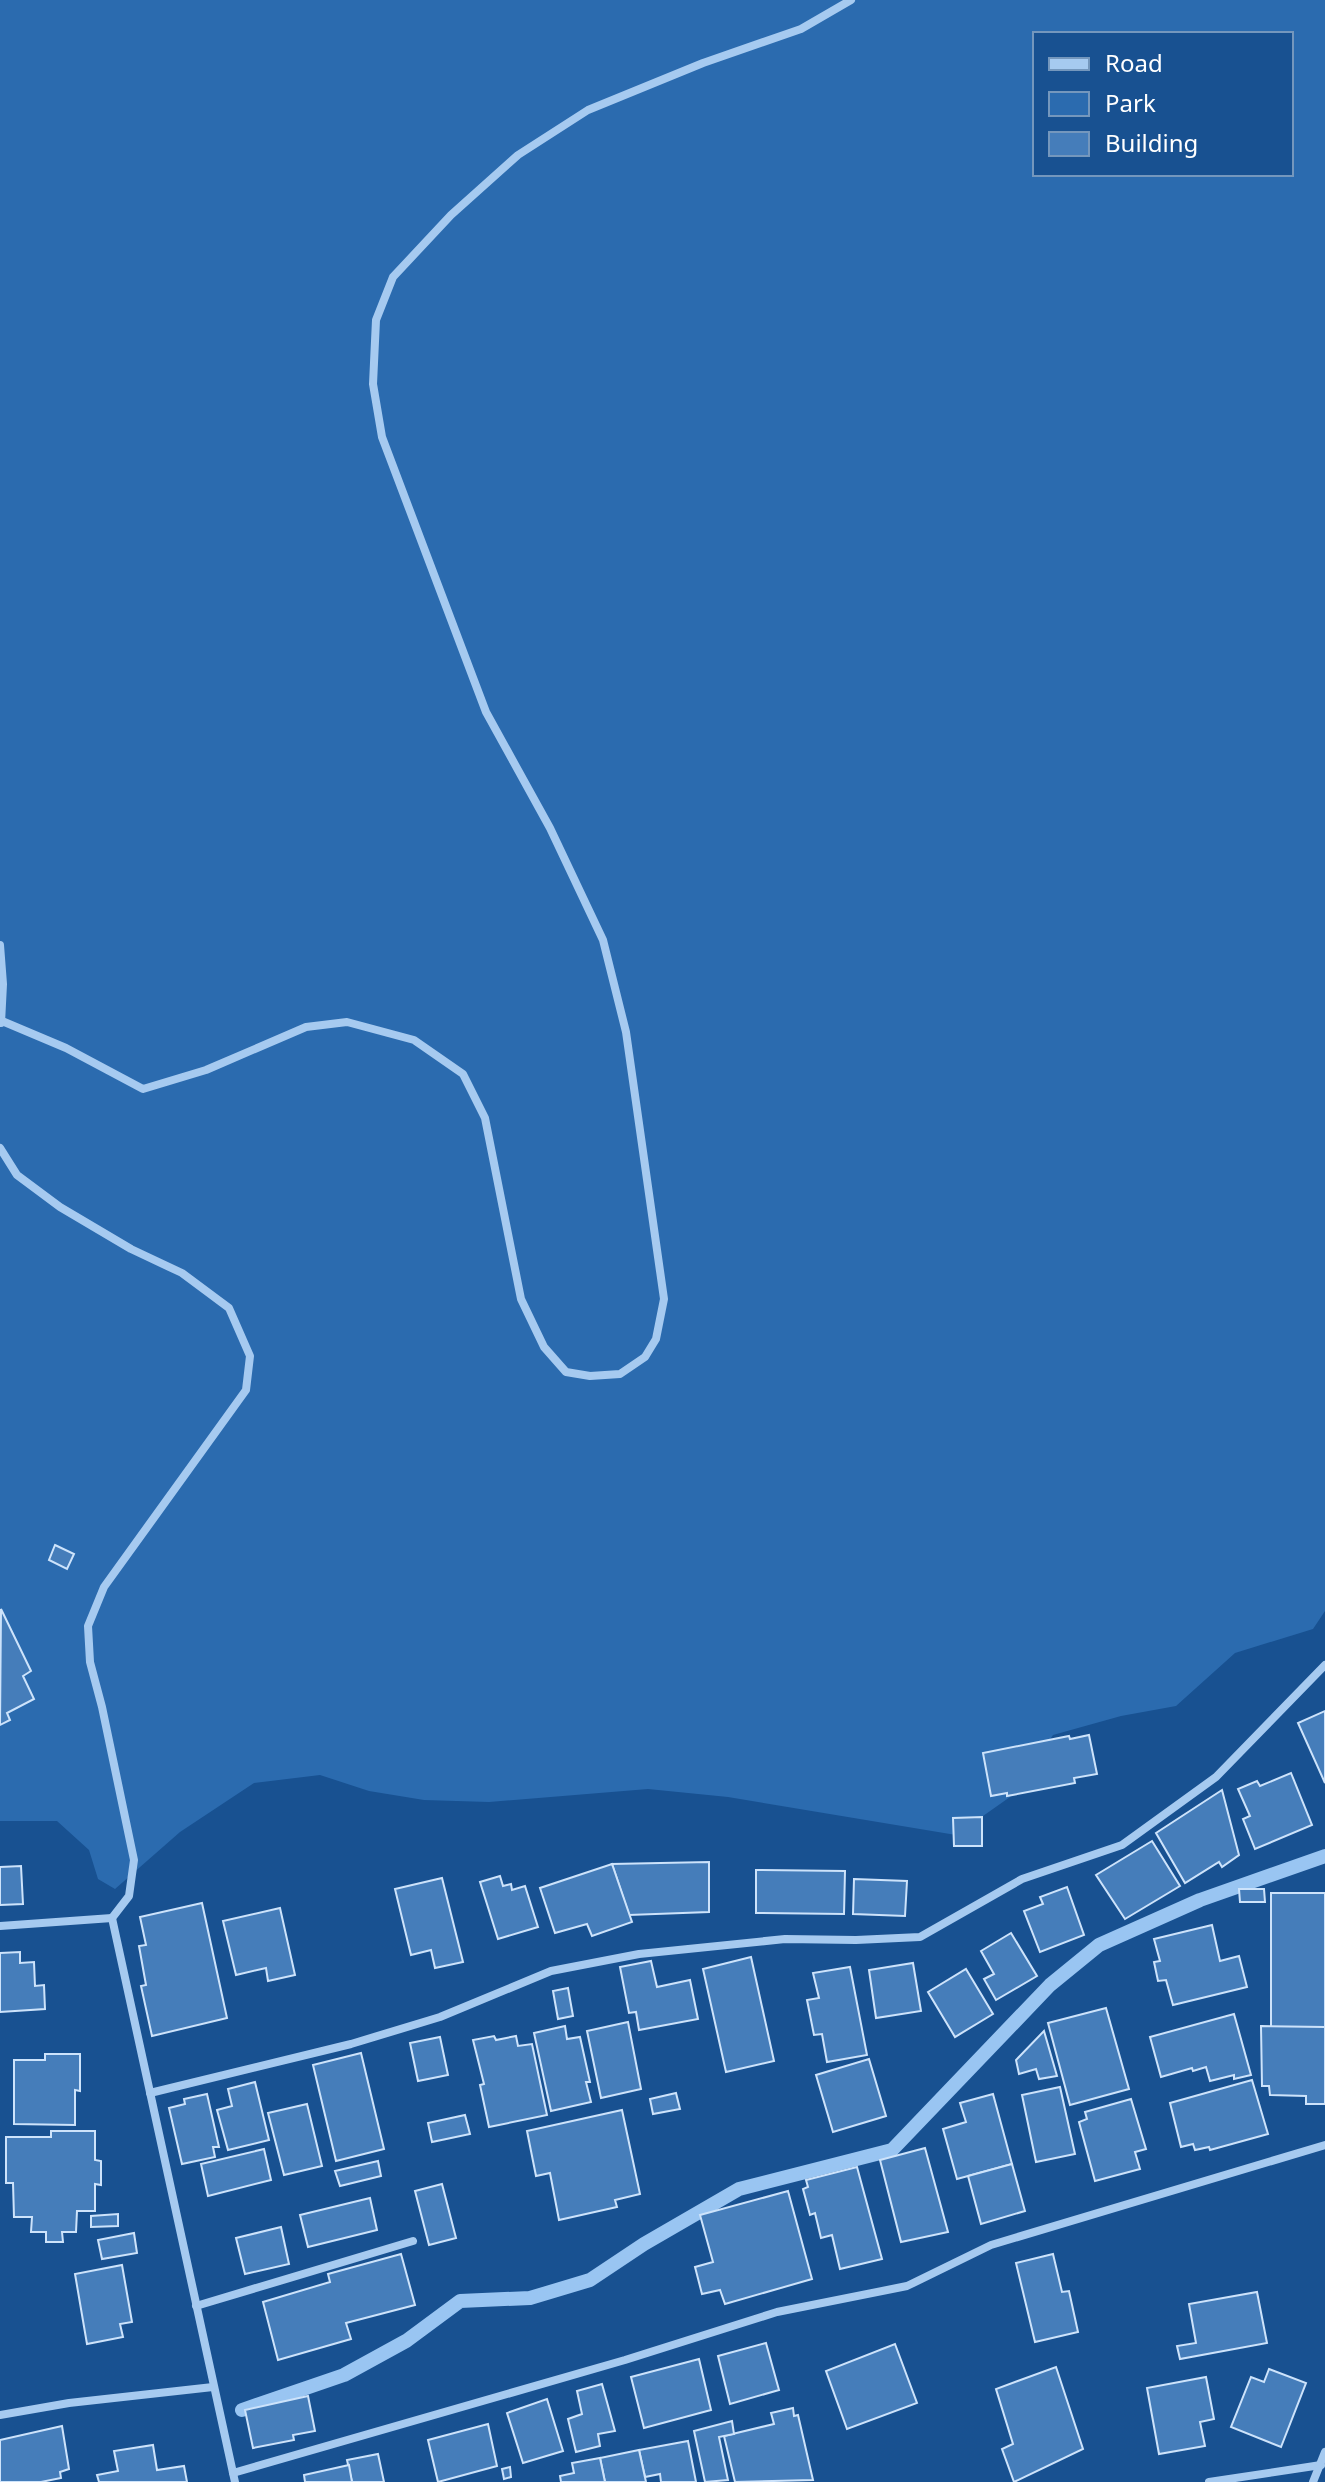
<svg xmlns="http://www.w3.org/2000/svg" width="1325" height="2482" font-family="'Noto Sans',sans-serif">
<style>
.green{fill:#2b6baf;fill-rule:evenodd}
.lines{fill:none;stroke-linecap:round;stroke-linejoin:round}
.stream{stroke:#99c5f2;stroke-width:14}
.building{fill:#457dba;stroke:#cde3fb;stroke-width:2}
.minor{stroke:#a6caf0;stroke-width:8}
</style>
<rect width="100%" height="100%" fill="#185191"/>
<path class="green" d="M 0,0 L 1325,0 L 1325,1611 L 1313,1629 L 1235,1653 L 1176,1706 L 1121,1716 L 1053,1735 L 1010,1797 L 956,1835 L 728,1797 L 648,1789 L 489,1802 L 424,1800 L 369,1791 L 320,1775 L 254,1783 L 180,1832 L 115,1889 L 98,1879 L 89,1850 L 57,1821 L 0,1821 ZM 1035,34 L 1291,34 L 1291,174 L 1035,174 Z"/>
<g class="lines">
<path class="stream" d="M 242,2410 L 344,2375 L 406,2341 L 460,2301 L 530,2298 L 590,2280 L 644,2244 L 739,2189 L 892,2150 L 1050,1985 L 1099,1945 L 1200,1900 L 1325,1856"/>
</g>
<g class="building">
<path d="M 55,1545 L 74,1554 L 67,1569 L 49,1560 Z"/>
<path d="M 1,1609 L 31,1671 L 23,1676 L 34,1699 L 7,1713 L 10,1720 L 0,1725 Z"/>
<path d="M 1325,1711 L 1325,1783 L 1298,1723 Z"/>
<path d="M 1089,1735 L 1097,1774 L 1074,1778 L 1075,1783 L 1007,1796 L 1007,1793 L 991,1796 L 983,1753 L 1069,1736 L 1070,1739 Z"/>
<path d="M 1291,1773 L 1312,1825 L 1255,1849 L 1243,1819 L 1250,1816 L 1238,1789 L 1257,1781 L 1260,1786 Z"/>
<path d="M 1222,1790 L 1239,1855 L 1222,1867 L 1219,1862 L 1185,1883 L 1156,1833 Z"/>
<path d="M 982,1817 L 982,1846 L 954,1846 L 953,1818 Z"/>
<path d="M 1152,1841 L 1180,1886 L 1125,1919 L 1096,1875 Z"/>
<path d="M 709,1862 L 709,1912 L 629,1915 L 612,1864 Z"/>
<path d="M 612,1864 L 632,1922 L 592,1936 L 587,1924 L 555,1933 L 540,1888 Z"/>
<path d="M 21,1866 L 23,1904 L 0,1905 L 0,1867 Z"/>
<path d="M 756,1870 L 845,1871 L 844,1914 L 756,1913 Z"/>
<path d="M 500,1876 L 503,1886 L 511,1884 L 512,1890 L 525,1886 L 538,1927 L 498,1939 L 480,1882 Z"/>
<path d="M 442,1878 L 463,1962 L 435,1968 L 431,1950 L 411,1955 L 395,1889 Z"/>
<path d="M 854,1879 L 907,1881 L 905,1916 L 853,1914 Z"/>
<path d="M 1067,1887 L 1084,1935 L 1040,1952 L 1024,1911 L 1043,1904 L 1040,1897 Z"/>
<path d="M 1239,1889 L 1264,1889 L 1265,1902 L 1240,1902 Z"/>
<rect x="1271" y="1893" width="54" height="134"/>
<path d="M 202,1903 L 227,2018 L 152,2036 L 141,1986 L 146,1985 L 139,1946 L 146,1945 L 140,1917 Z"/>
<path d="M 280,1908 L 295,1975 L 268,1981 L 266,1968 L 236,1975 L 223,1921 Z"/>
<path d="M 1212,1925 L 1220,1961 L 1239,1956 L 1247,1987 L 1173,2005 L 1166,1980 L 1158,1981 L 1154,1962 L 1160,1961 L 1154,1939 Z"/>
<path d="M 1011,1933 L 1037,1976 L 996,2000 L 984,1979 L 994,1974 L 981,1951 Z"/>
<path d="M 20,1952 L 20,1963 L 34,1962 L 35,1986 L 44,1985 L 45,2009 L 0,2012 L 0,1953 Z"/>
<path d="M 751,1957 L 774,2061 L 726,2072 L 703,1969 Z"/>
<path d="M 651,1961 L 657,1987 L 690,1980 L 698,2019 L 639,2030 L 636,2012 L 629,2013 L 620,1967 Z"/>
<path d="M 913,1963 L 921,2011 L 876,2018 L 869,1970 Z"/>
<path d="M 850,1967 L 867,2055 L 827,2062 L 822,2034 L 814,2035 L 807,2000 L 819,1998 L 813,1973 Z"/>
<path d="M 966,1969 L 993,2014 L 955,2037 L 928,1992 Z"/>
<path d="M 568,1988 L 573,2016 L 558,2019 L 553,1991 Z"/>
<path d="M 1106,2008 L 1129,2089 L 1070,2105 L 1048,2023 Z"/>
<path d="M 1234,2014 L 1251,2075 L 1234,2079 L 1234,2075 L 1210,2081 L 1206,2067 L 1193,2071 L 1192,2068 L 1161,2077 L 1150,2037 Z"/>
<path d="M 628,2022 L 641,2089 L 601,2098 L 587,2031 Z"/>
<path d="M 565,2026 L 567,2039 L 580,2037 L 590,2082 L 586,2082 L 591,2102 L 551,2111 L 534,2033 Z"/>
<path d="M 1261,2026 L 1325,2027 L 1325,2104 L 1306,2104 L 1306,2096 L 1270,2095 L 1269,2086 L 1262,2086 Z"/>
<path d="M 1044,2031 L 1057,2076 L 1039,2079 L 1036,2069 L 1019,2074 L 1016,2060 Z"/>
<path d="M 494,2036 L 496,2040 L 516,2036 L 518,2046 L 532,2044 L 547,2115 L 489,2127 L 480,2085 L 484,2084 L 473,2040 Z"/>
<path d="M 440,2037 L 448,2075 L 418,2081 L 410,2043 Z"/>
<path d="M 361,2053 L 384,2149 L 336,2161 L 313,2065 Z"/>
<path d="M 45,2054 L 80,2054 L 80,2091 L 75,2090 L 75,2125 L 14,2124 L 14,2060 L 45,2060 Z"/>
<path d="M 869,2059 L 886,2116 L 833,2132 L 816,2075 Z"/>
<path d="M 1252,2080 L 1268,2134 L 1210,2150 L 1209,2147 L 1195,2150 L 1193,2144 L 1181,2147 L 1170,2103 Z"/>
<path d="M 255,2082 L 269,2140 L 228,2150 L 217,2110 L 232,2106 L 228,2089 Z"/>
<path d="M 1060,2087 L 1075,2154 L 1036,2162 L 1022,2095 Z"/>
<path d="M 676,2093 L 680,2109 L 653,2114 L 650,2099 Z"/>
<path d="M 207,2094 L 219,2147 L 213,2147 L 215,2157 L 182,2164 L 169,2108 L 185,2104 L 184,2099 Z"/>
<path d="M 993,2094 L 1012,2164 L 957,2179 L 943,2129 L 966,2122 L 960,2103 Z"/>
<path d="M 1131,2099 L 1146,2149 L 1135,2152 L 1140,2169 L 1095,2181 L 1079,2122 L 1087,2119 L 1085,2112 Z"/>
<path d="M 307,2104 L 322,2166 L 284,2175 L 268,2113 Z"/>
<path d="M 622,2110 L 640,2194 L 615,2200 L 617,2207 L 559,2220 L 550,2173 L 536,2176 L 527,2131 Z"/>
<path d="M 465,2115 L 470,2134 L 432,2142 L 428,2123 Z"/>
<path d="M 51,2131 L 95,2131 L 95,2160 L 101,2161 L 101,2185 L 95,2184 L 95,2211 L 77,2211 L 76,2232 L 62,2232 L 63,2242 L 46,2242 L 46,2232 L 31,2232 L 32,2217 L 14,2217 L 13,2183 L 6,2183 L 6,2137 L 51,2137 Z"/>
<path d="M 925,2148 L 948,2232 L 901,2242 L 880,2160 Z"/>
<path d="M 264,2149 L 271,2180 L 208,2196 L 201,2164 Z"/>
<path d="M 378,2161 L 381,2176 L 340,2186 L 335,2171 Z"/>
<path d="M 1012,2164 L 1025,2211 L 981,2224 L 968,2176 Z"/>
<path d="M 857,2167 L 882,2259 L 840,2269 L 832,2235 L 821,2238 L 815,2213 L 810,2215 L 803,2189 L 808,2187 L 806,2180 Z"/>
<path d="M 442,2184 L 456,2238 L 429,2245 L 415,2191 Z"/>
<path d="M 788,2191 L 812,2279 L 725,2304 L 720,2290 L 702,2294 L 695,2267 L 713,2262 L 700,2215 Z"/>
<path d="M 370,2198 L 377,2230 L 308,2247 L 300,2215 Z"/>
<path d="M 118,2214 L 118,2226 L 91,2227 L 91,2216 Z"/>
<path d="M 281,2227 L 289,2264 L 245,2274 L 236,2238 Z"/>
<path d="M 134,2233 L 137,2253 L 102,2259 L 98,2240 Z"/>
<path d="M 401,2254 L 415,2305 L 346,2323 L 351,2339 L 278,2360 L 263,2302 L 330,2282 L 328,2274 Z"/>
<path d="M 1053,2254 L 1062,2292 L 1069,2291 L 1078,2332 L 1035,2342 L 1016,2263 Z"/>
<path d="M 122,2265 L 132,2322 L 120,2324 L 123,2337 L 87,2344 L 75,2274 Z"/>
<path d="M 1257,2292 L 1267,2343 L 1180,2359 L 1177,2346 L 1196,2343 L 1189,2304 Z"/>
<path d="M 766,2343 L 779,2390 L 730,2404 L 718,2356 Z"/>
<path d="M 895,2344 L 917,2403 L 847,2429 L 826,2371 Z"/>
<path d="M 699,2359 L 711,2410 L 644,2428 L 631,2377 Z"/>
<path d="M 1056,2367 L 1083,2449 L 1014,2482 L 1002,2449 L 1013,2444 L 996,2389 Z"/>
<path d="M 1269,2369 L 1306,2383 L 1281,2447 L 1231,2427 L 1251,2377 L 1264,2382 Z"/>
<path d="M 1206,2377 L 1214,2419 L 1200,2422 L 1205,2446 L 1159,2454 L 1147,2388 Z"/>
<path d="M 602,2384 L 615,2431 L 598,2434 L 600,2446 L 576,2452 L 568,2419 L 582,2414 L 577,2391 Z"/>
<path d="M 308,2396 L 315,2431 L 293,2435 L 294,2440 L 253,2448 L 245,2410 Z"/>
<path d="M 547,2399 L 563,2451 L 523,2463 L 507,2413 Z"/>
<path d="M 793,2408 L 794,2416 L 798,2415 L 813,2480 L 735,2482 L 724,2436 L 774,2424 L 771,2413 Z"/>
<path d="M 732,2421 L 734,2434 L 719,2437 L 728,2480 L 705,2482 L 694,2431 Z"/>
<path d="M 488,2424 L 497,2466 L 438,2482 L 428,2440 Z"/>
<path d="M 62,2426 L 69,2469 L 60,2472 L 61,2478 L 41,2482 L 0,2482 L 0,2440 Z"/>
<path d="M 688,2441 L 696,2482 L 661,2482 L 660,2474 L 645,2477 L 639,2450 Z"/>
<path d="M 153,2445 L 157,2470 L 184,2466 L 187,2482 L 99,2482 L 97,2475 L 118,2471 L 114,2451 Z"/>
<path d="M 639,2450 L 646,2482 L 605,2482 L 600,2458 Z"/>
<path d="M 378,2454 L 384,2482 L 352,2482 L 347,2460 Z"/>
<path d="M 600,2458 L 605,2482 L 561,2482 L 560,2476 L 574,2473 L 572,2463 Z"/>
<path d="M 349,2465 L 352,2482 L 305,2482 L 304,2475 Z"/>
<path d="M 510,2467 L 511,2477 L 504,2479 L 502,2469 Z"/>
</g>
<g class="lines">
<g class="minor">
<path d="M 0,945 L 3,984 L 1,1023"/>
<path d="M 2,1021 L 66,1048 L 143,1089 L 206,1070 L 306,1027 L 347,1022 L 414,1040 L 463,1074 L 485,1118 L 521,1299 L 544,1347 L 566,1372 L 590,1376 L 620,1374 L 645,1357 L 656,1339 L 664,1299 L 626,1032 L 603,940 L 550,828 L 486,712 L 382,437 L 373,384 L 376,320 L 393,277 L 451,215 L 518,155 L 588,110 L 703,63 L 801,29 L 851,0"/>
<path d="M 0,1148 L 17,1175 L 60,1207 L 131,1249 L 182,1273 L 229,1308 L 250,1356 L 246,1390 L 104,1587 L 88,1626 L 90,1662 L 102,1707 L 134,1860 L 129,1896 L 112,1918"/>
<path d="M 0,1926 L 112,1918 L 235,2482"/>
<path d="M 150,2093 L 351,2044 L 440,2017 L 551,1971 L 639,1954 L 785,1939 L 856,1940 L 920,1937 L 1022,1879 L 1122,1845 L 1216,1777 L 1325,1665"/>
<path d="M 196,2306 L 413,2241"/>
<path d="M 0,2415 L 69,2403 L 213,2387"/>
<path d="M 233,2473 L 625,2360 L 777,2312 L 907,2286 L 991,2245 L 1325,2145"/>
<path d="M 1209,2482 L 1321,2465"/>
<path d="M 1313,2482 L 1325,2452"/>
</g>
</g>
<rect x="1033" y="32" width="260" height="144" fill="#185191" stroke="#7497bd" stroke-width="2"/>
<rect x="1049" y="58" width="40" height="12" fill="#a6caf0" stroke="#7497bd" stroke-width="2"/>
<text x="1105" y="72" font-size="24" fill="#ffffff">Road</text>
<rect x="1049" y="92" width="40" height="24" fill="#2b6baf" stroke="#7497bd" stroke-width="2"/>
<text x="1105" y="112" font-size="24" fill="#ffffff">Park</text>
<rect x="1049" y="132" width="40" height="24" fill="#457dba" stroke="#7497bd" stroke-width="2"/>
<text x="1105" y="152" font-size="24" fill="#ffffff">Building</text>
</svg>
